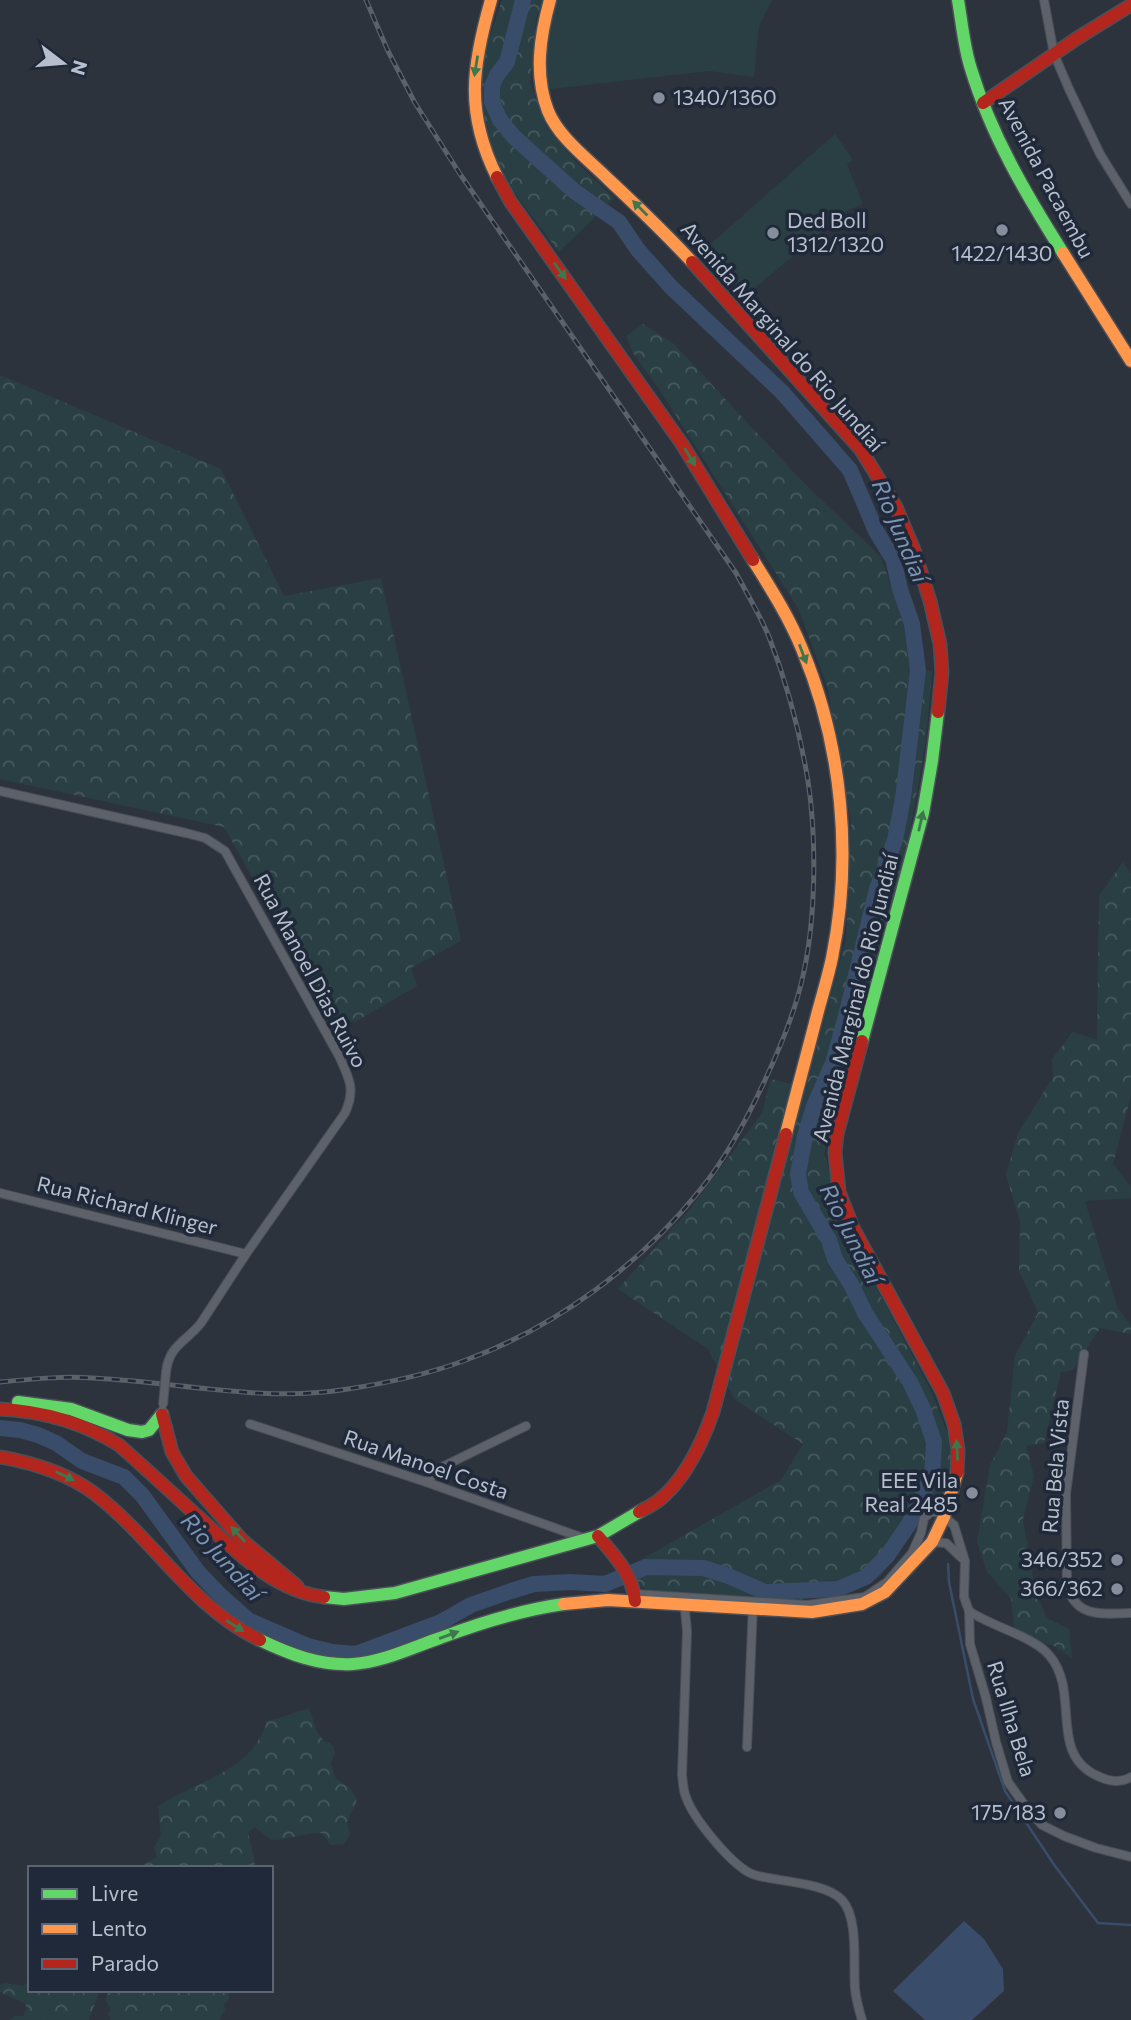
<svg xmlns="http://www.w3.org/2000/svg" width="1131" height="2020" font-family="Commissioner,sans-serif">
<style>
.grass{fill:#293f44}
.forest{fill:url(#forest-crowns)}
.water{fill:#394c69}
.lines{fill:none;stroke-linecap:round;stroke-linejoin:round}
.stream{stroke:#394c69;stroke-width:2.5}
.river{stroke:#394c69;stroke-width:16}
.street-casing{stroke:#4b4f57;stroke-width:10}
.fast-casing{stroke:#4b4f57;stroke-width:15}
.slow-casing{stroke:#4b4f57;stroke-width:15}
.jam-casing{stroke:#4b4f57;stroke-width:15}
.street{stroke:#5d626a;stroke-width:8}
.fast{stroke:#63d668;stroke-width:12}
.slow{stroke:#ff974d;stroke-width:12}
.jam{stroke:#b3261e;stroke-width:12}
.rail-casing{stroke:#5c6068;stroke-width:5}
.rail{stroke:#1f2939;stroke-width:2.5;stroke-dasharray:8;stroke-linecap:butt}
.street-bridge-casing{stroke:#4b4f57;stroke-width:10;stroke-linecap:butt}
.street-bridge{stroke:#5d626a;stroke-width:8}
.oneway{fill:#3e774e}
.poi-dot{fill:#878e9b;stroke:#1f2939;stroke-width:2.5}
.labels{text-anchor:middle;stroke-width:7;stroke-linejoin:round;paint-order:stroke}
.poi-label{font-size:21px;fill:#b7bfcd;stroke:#1f2939;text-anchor:end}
.street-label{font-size:21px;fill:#b7bfcd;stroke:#1f2939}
.water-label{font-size:23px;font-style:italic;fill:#7d94b5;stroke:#1f2939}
</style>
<defs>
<pattern id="forest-crowns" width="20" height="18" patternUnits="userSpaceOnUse" patternTransform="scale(1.75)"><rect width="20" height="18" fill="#293f44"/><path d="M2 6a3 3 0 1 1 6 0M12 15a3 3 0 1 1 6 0" fill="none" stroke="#46595e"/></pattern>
</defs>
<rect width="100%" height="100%" fill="#2d333d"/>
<g class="grass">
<path d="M 553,0 L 772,0 L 759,26 L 754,77 L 709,71 L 542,90 L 542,30 Z"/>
<path d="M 835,134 L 853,160 L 847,164 L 863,204 L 847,211 L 743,298 L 699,254 Z"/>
</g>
<g class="forest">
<path d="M 502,0 L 543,0 L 536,18 L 530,83 L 546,126 L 574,160 L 614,198 L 559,252 L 506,181 L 489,140 L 481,94 L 485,51 Z"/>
<path d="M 643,324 L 674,344 L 799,478 L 881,557 L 904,626 L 911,665 L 932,672 L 926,740 L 905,859 L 874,963 L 824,1153 L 846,1231 L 931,1391 L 953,1448 L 944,1492 L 929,1502 L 881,1576 L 853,1592 L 792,1601 L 648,1590 L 640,1586 L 630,1566 L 781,1480 L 803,1444 L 734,1399 L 708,1349 L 618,1289 L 690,1209 L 762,1113 L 771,1079 L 806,1088 L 846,939 L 851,823 L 827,685 L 798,608 L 661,392 L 633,353 L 626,336 Z"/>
<path d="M 0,375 L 221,469 L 284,596 L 381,578 L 461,941 L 411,968 L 417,986 L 355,1022 L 330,1016 L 224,827 L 0,779 Z"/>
<path d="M 1123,862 L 1131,874 L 1131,1096 L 1113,1164 L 1131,1187 L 1131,1198 L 1085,1201 L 1118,1309 L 1131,1325 L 1131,1334 L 1100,1328 L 1073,1370 L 1061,1372 L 1044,1443 L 1026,1446 L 1034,1476 L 1023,1519 L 1036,1594 L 1047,1618 L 1069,1629 L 1072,1658 L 1054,1646 L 1015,1633 L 1011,1598 L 987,1572 L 977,1542 L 990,1465 L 1007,1432 L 1015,1356 L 1038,1313 L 1019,1270 L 1020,1222 L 1006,1175 L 1018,1133 L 1053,1077 L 1052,1059 L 1073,1032 L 1097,1040 L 1099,896 Z"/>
<path d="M 309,1709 C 317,1726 314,1738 333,1745 L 335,1753 L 331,1763 L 336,1779 L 351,1789 L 357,1800 L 347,1822 L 350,1834 L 344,1844 L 330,1845 L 323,1833 C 305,1833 289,1839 271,1840 L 255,1827 L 248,1833 L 254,1857 L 255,1868 L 138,1868 L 157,1857 L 154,1848 L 161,1835 L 158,1806 C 198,1780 252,1772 267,1721 C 282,1719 294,1711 309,1709 Z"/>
<path d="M 28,1981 L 30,1981 L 30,1990 L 100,1990 L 89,2020 L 11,2020 L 15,2016 L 23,2016 L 27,2009 L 25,2003 L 0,1992 L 0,1985 L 5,1983 L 23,1986 Z"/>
<path d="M 108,1990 L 229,1990 L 229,1999 L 224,2004 L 225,2010 L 219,2020 L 111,2020 L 108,2013 L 111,2010 L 106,2001 Z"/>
</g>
<path class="water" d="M 964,1921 L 984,1939 L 1003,1969 L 1004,1991 L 972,2020 L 925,2020 L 893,1991 Z"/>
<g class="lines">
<g class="stream">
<path d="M 932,1476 L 935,1488"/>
<path d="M 948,1564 L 949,1582 L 973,1699 L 1005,1791 L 1055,1866 L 1098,1923 L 1131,1925"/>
</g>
<path class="river" d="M 0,1428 L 20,1430 L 38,1435 L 56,1443 L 82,1461 L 124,1477 L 142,1495 L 198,1572 L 220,1595 L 248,1620 L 308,1646 L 332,1652 L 356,1654 L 441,1622 L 471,1605 L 511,1591 L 534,1584 L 570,1582 L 605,1584 L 646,1567 L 703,1568 L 726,1575 L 765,1592 L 838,1589 L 866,1577 L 887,1556 L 909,1524 L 932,1476 L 934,1442 L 923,1409 L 910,1382 L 865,1313 L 852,1286 L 835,1259 L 829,1240 L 801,1192 L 798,1174 L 805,1136 L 814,1106 L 833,1063 L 847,1012 L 877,889 L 895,840 L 903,798 L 918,670 L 912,624 L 900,589 L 893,559 L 876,531 L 850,470 L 782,392 L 671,287 L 638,250 L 619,222 L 574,191 L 514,137 L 500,120 L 492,102 L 492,86 L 497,75 L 507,62 L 523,0"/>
<defs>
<g id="street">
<path d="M 1044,0 L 1054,54 L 1069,89 L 1100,154 L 1131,204"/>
<path d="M 0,791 L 186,833 L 205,838 L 225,851 L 339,1056 C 349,1078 356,1089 345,1113 L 246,1254 L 201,1323 C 186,1342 169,1345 166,1372"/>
<path d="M 0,1193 L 246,1254"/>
<path d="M 1084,1354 L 1066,1494 L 1067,1585 C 1075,1618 1102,1614 1131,1613"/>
<path d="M 250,1424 L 426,1482 L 586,1539"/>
<path d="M 426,1482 L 442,1467 L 526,1426"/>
<path d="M 932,1542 L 946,1543 L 962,1558"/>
<path d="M 635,1594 L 807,1605 L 865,1597 L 887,1582 L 912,1553 L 921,1533 L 924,1518 L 931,1512 L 938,1512 L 954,1525 L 965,1561 L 964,1597 L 969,1611 L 970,1644 L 986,1698 L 996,1742 L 1008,1782 L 1026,1807 L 1042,1825 L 1064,1836 L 1096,1848 L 1131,1857"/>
<path d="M 684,1600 L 687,1631 L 682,1775 C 683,1782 683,1790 686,1797 C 693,1818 734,1869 755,1875 C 778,1882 825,1882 842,1900 C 859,1918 853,1965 855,1989 C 856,1999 859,2010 862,2020"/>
<path d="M 969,1611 C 990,1626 1033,1636 1049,1655 C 1082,1693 1046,1755 1100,1777 C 1111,1782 1121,1783 1131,1777"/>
<path d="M 747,1747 L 753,1605"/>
</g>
<g id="fast">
<path d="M 958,0 C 962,23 964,48 971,69 C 991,135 1027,196 1063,253"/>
<path d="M 862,1041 L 923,813 L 932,761 L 938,712"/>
<path d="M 18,1402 L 71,1409 L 128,1430 L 142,1432 L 149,1430 L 162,1414"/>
<path d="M 324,1597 L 344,1599 L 395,1593 L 598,1536 L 639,1512"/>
<path d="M 260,1640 C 289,1654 320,1666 353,1664 C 383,1662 411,1648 440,1638 C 480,1623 521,1610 564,1604"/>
</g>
<g id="slow">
<path d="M 491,0 C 472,66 465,113 497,177"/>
<path d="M 550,0 C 540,36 534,75 548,111 C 559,138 588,159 608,179 C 637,206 665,233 692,262"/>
<path d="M 1063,253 L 1131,361"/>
<path d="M 753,560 C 771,589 789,617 802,649 C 842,745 853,856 832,958 C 828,977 822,996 817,1015 C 807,1054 796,1094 786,1134"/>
<path d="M 564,1604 L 608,1600 L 812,1612 L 862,1604 L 885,1592 L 932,1542 L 944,1517 L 957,1473"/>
</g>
<g id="jam">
<path d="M 983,103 L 1076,39 L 1131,5"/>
<path d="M 497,177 L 510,201 L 682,444 L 753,560"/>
<path d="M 692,262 L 861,450 L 896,507 L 914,550 L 930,601 L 940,644 L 942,672 L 938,712"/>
<path d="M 862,1041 L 837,1134 L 835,1152 L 839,1192 L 853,1228 L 943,1393 L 954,1424 L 958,1450 L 957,1473"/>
<path d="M 0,1409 C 43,1411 82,1422 119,1445 C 145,1468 170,1491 195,1514 C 232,1547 272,1591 324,1597"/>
<path d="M 162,1414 L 172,1452 L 186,1476 L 242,1540 L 297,1586"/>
<path d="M 0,1457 C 34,1463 67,1473 95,1494 C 154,1539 191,1607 260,1640"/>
<path d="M 639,1512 C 645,1509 652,1505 658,1501 C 685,1480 702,1443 713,1412 L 786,1134"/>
<path d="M 598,1536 C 614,1555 633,1575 635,1601"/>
</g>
</defs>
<use href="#street" class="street-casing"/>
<use href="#fast" class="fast-casing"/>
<use href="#slow" class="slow-casing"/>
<use href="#jam" class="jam-casing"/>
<use href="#street" class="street"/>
<use href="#fast" class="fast"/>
<use href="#slow" class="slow"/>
<use href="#jam" class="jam"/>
<defs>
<path id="rail" d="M 0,1382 C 31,1379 62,1376 93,1378 C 178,1382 263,1403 348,1389 C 387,1383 429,1374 466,1360 C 556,1327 640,1265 700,1190 C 727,1157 747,1119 765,1080 C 780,1048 794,1015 802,980 C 816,922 817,840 808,781 C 800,733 787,683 769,637 C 760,615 747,594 736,573 L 460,174 L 415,103 L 388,51 L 366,0"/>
</defs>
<use href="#rail" class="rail-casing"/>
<use href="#rail" class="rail"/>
<defs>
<path id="street-bridge" d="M 163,1405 L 166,1372"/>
</defs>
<use href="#street-bridge" class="street-bridge-casing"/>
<use href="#street-bridge" class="street-bridge"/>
</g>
<defs><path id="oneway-solid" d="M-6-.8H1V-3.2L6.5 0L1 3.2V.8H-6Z" transform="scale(1.75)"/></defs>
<g class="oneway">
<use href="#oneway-solid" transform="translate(476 66) rotate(99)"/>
<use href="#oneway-solid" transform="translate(640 208) rotate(-135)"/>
<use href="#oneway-solid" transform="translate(560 271) rotate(54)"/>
<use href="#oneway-solid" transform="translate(690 457) rotate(58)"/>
<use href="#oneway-solid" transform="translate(803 654) rotate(69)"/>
<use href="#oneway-solid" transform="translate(921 821) rotate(-77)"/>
<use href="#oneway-solid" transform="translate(957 1450) rotate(-93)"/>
<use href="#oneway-solid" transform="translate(65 1476) rotate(26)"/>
<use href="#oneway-solid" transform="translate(238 1534) rotate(-133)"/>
<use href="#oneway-solid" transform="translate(235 1626) rotate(32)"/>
<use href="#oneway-solid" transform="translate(449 1635) rotate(-20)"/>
</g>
<g class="poi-dot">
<circle cx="659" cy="98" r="7"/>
<circle cx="1002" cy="230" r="7"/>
<circle cx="773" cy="233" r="7"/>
<circle cx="972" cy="1493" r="7"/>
<circle cx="1117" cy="1560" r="7"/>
<circle cx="1117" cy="1589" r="7"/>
<circle cx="1060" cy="1813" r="7"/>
</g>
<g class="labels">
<g class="poi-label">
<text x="673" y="105" text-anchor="start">1340/1360</text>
<text x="787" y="228" text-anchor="start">Ded Boll<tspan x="787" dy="24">1312/1320</tspan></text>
<text x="1002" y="261" text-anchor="middle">1422/1430</text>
<text x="958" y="1488">EEE Vila<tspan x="958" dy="24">Real 2485</tspan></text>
<text x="1103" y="1567">346/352</text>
<text x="1103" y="1596">366/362</text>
<text x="1046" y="1820">175/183</text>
</g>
<g class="street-label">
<text transform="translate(1046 178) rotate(62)" y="7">Avenida Pacaembu</text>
<text transform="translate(782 337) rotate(49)" y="7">Avenida Marginal do Rio Jundiaí</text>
<text transform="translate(310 971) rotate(62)" y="7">Rua Manoel Dias Ruivo</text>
<text transform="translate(856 998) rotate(-76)" y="7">Avenida Marginal do Rio Jundiaí</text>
<text transform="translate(127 1206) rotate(14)" y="7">Rua Richard Klinger</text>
<text transform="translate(426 1465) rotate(19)" y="7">Rua Manoel Costa</text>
<text transform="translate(1056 1466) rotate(-85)" y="7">Rua Bela Vista</text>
<text transform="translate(1011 1719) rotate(73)" y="7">Rua Ilha Bela</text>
</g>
<g class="water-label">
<text transform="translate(900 531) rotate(67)" y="8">Rio Jundiaí</text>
<text transform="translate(851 1234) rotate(63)" y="8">Rio Jundiaí</text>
<text transform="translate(222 1557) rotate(48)" y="8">Rio Jundiaí</text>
</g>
</g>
<rect x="28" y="1866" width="245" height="126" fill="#1f2939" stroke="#5c6574" stroke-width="2"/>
<rect x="42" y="1889" width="35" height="10" fill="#63d668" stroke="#5c6574" stroke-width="2"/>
<text x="91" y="1901" font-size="21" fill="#b7bfcd">Livre</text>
<rect x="42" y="1924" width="35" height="10" fill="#ff974d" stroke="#5c6574" stroke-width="2"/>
<text x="91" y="1936" font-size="21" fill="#b7bfcd">Lento</text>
<rect x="42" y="1959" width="35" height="10" fill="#b3261e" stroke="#5c6574" stroke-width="2"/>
<text x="91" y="1971" font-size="21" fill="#b7bfcd">Parado</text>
<g transform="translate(63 63) rotate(106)" stroke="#1f2939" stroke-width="5" paint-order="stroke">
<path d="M0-5L12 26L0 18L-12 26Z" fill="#b7bfcd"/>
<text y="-10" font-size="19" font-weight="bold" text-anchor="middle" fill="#b7bfcd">N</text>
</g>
</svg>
